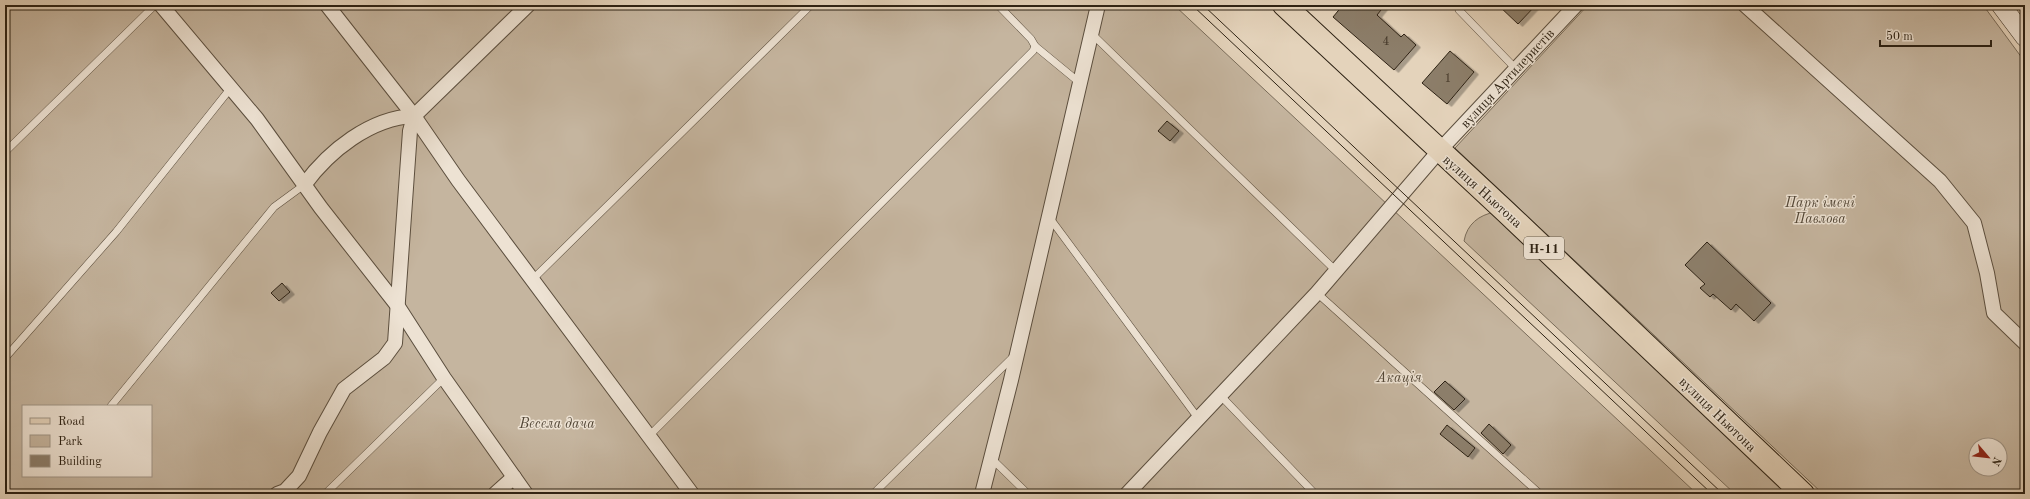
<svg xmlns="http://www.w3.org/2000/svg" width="2030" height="499" font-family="'Old Standard TT',serif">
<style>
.green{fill:#c5b59f;stroke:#796c5a;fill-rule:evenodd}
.building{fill:#8c7e6b;stroke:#2d2214;filter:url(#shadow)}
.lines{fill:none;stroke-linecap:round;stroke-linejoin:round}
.lane-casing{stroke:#5b4e3e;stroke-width:8}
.street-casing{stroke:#5b4e3e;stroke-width:16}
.secondary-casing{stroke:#2d2214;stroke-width:20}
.primary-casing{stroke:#2d2214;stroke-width:24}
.lane{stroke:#ede2d3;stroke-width:7}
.street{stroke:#ede2d3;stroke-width:14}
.secondary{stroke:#ede2d3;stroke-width:19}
.primary{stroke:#e4d3bb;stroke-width:22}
.tram{stroke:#2d2214;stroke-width:1}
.labels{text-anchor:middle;stroke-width:3;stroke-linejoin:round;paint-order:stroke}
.number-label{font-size:12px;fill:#45392a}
.shield{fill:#ede2d3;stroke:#675c4d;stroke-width:1}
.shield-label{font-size:13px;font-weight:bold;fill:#2d2214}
.street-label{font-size:14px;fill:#2d2214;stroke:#ede2d3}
.park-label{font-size:14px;font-style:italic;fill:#534737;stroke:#ede2d3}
</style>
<defs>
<filter id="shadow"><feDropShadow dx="4.5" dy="2.5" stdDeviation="0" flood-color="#0004"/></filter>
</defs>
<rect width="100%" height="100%" fill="#e4d3bb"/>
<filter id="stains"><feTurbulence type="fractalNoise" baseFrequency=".005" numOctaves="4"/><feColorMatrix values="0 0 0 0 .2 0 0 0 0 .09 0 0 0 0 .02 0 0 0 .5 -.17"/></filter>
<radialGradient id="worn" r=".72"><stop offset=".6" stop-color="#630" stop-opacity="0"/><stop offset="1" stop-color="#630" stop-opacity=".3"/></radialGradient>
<g class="green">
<path d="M 5,5 L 1174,5 L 1697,494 L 5,494 ZM 23,406 L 151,406 L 151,476 L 23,476 Z"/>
<path d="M 1588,5 L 1983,5 L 2025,62 L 2025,494 L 1823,494 L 1455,148 ZM 1976,445 L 2000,445 L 2000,469 L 1976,469 Z"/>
<path d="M 1495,212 L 1790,494 L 1735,494 L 1464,241 C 1467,224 1479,215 1495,212 Z"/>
</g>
<g class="building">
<path d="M 1343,5 L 1385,5 L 1377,15 L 1401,37 L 1404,34 L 1416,45 L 1394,70 L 1333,17 Z"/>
<path d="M 1498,5 L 1536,5 L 1518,24 Z"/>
<path d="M 1450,51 L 1474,72 L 1447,104 L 1422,83 Z"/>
<path d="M 1167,121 L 1179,131 L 1170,141 L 1158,131 Z"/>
<path d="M 1707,242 L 1771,303 L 1754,321 L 1736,304 L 1731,310 L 1713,294 L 1710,297 L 1700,288 L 1705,284 L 1685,265 Z"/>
<path d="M 282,283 L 290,292 L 279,301 L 271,293 Z"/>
<path d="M 1445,381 L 1465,399 L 1454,410 L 1434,392 Z"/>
<path d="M 1489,424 L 1511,445 L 1503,454 L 1481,433 Z"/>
<path d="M 1447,425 L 1475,448 L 1468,457 L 1440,434 Z"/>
</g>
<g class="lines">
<defs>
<g id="lane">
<path d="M 1463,5 L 1459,10 L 1516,69"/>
<path d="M 1092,34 L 1335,270"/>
<path d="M 1035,46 L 1080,83"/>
<path d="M 5,152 L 155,5"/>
<path d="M 1049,217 L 1198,418"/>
<path d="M 532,280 L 811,5"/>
<path d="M 1317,293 L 1540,494"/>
<path d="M 5,358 L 116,232 L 230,89"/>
<path d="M 1220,395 L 1315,494"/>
<path d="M 111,406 L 274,207 L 304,185"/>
<path d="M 649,436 L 1033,51 L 1035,46 L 1031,39 L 998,5"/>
<path d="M 991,458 L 1028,494"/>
<path d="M 325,494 L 444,378"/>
<path d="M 873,494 L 1014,356"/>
</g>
<g id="street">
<path d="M 161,5 L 257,119 L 321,208 L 397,305 L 444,378 L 526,494"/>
<path d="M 327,5 L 414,116 L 458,180 L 692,494"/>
<path d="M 1745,5 L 1940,181 L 1974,223 L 1987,273 L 1994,313 L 2025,343"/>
<path d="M 304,185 C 329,151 370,118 414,116"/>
<path d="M 277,494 L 285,491 L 299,476 L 320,432 L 344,389 L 384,358 L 395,343 L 410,131 L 414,116 L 528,5"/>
<path d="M 495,494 L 514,477"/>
<path d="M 982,494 L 1011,380 L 1098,5"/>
<path d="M 1127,494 L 1317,293 L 1439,151 L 1576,5"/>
</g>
<path id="secondary" d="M 2001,5 L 2025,37"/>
<path id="primary" d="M 1284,5 L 1505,211 L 1803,494"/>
</defs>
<use href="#lane" class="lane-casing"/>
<use href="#street" class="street-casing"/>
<use href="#secondary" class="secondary-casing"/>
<use href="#primary" class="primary-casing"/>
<use href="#lane" class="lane"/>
<use href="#street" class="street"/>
<use href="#secondary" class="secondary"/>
<use href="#primary" class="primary"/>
<g class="tram">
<path d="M 1192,5 L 1712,494"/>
<path d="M 1203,5 L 1723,494"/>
</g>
</g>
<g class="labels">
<g class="number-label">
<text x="1386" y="45">4</text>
<text x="1448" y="82">1</text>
</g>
<rect class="shield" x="1524" y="237" width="40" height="22" rx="3"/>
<g class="shield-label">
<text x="1544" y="253">Н-11</text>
</g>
<g class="street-label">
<text transform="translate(1507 78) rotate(-47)" y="5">вулиця Артилеристів</text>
<text transform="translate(1483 191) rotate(42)" y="5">вулиця Ньютона</text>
<text transform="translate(1718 414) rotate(44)" y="5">вулиця Ньютона</text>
</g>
<g class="park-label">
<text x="1820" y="207">Парк імені<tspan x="1820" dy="16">Павлова</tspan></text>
<text x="1399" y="382">Акація</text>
<text x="557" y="428">Весела дача</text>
</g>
</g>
<rect width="2030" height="499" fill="none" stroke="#e4d3bb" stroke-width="20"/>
<rect x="6" y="6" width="2018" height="487" fill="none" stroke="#2d2214" stroke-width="2"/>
<rect x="10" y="10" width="2010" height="479" fill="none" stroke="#2d2214"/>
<rect x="22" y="405" width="130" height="72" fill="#ede2d3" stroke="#a09587"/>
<rect x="30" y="418" width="20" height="6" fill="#e4d3bb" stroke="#a09587"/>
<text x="58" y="425" font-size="12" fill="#2d2214">Road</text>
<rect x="30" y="435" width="20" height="12" fill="#c5b59f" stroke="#a09587"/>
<text x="58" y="445" font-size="12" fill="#2d2214">Park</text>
<rect x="30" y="455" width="20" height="12" fill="#8c7e6b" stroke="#a09587"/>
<text x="58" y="465" font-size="12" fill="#2d2214">Building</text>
<g transform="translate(1988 457) rotate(118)"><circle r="19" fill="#ede2d3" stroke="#a09587"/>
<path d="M0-3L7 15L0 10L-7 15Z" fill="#8f2418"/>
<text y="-6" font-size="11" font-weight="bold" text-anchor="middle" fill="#2d2214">N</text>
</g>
<path d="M1880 40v6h111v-6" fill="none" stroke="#2d2214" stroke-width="2"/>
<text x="1886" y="40" font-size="12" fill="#2d2214" stroke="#ede2d3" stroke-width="3" paint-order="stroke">50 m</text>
<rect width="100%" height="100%" filter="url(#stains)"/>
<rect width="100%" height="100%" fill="url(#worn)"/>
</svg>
